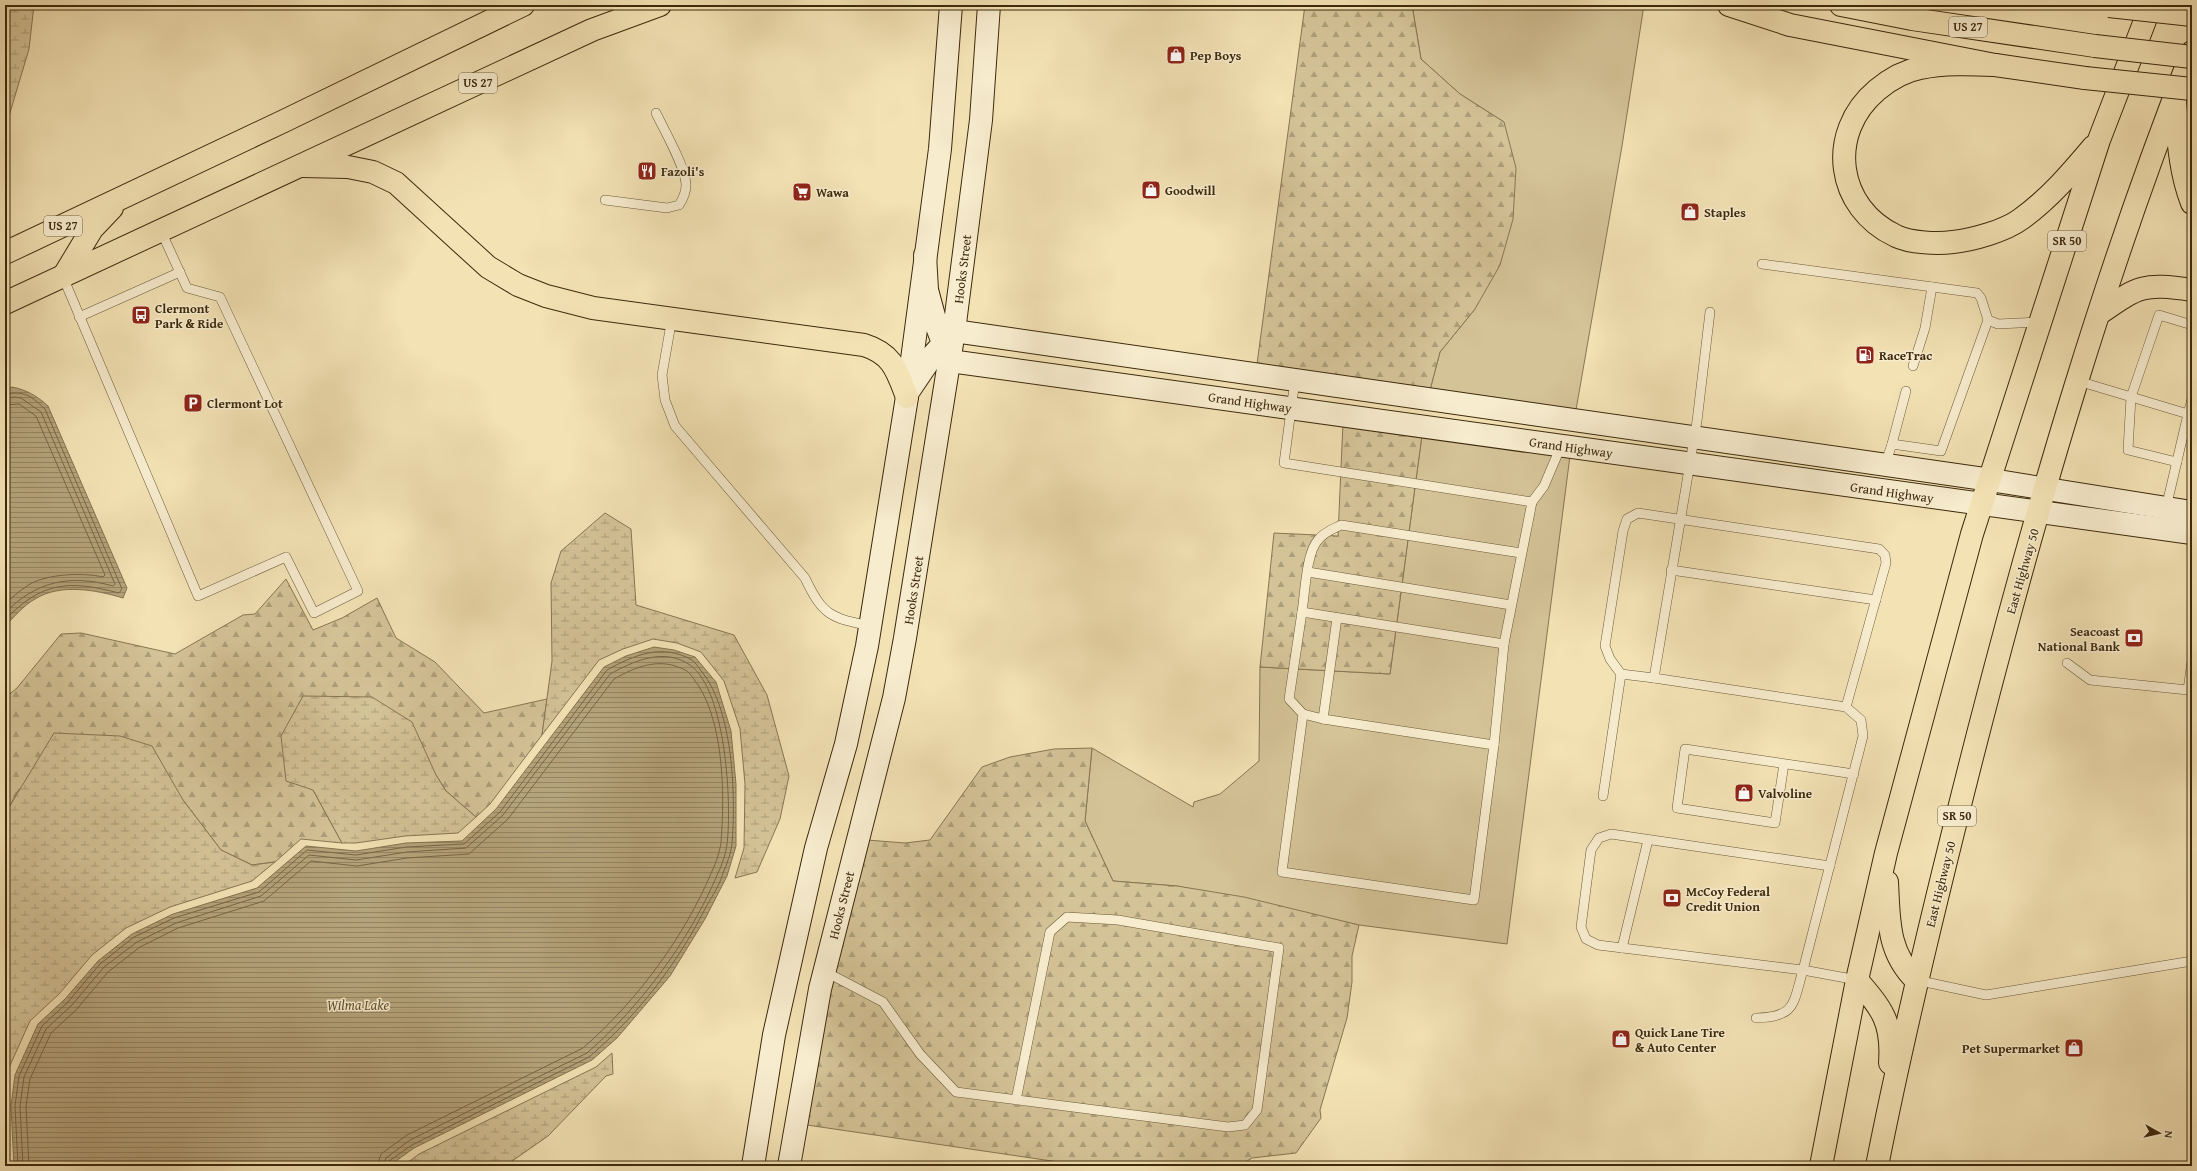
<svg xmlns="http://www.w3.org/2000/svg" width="2197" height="1171" font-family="'Gentium Book Plus',serif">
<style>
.green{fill:#d4c397;stroke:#887652}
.forest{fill:url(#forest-firs);stroke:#887652}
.wetland{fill:url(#wetland-marsh);stroke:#887652}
.water{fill:url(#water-rules);stroke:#85734f}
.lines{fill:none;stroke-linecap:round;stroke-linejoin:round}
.shore{stroke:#796644;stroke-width:1}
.lane-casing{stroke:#6a5836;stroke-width:10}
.secondary-casing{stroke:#3d2a0c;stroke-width:24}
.highway-casing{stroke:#3d2a0c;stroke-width:24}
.lane{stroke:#f7ecce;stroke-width:9}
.secondary{stroke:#f7ecce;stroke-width:22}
.highway{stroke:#f3e2b4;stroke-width:22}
.highway-bridge-casing{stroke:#3d2a0c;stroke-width:24;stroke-linecap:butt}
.highway-bridge{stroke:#f3e2b4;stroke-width:22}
.labels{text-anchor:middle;stroke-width:3;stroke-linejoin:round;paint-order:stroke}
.shield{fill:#f7ecce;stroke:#756446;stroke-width:1}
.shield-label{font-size:12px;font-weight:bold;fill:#3d2a0c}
.poi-label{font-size:13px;font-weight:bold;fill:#3d2a0c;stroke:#f7ecce;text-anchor:start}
.street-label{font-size:13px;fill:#3d2a0c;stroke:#f7ecce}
.water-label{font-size:14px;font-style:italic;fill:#614e2d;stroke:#f7ecce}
</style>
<defs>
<pattern id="forest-firs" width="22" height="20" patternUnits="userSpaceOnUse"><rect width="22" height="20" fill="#d4c397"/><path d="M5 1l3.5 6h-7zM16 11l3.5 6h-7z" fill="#ad9f7a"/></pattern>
<pattern id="wetland-marsh" width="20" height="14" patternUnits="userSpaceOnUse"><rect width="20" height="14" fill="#d4c397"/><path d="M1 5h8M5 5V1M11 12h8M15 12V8" fill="none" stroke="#ad9f7a"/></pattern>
<pattern id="water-rules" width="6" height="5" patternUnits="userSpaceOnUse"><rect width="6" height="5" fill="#b5a37b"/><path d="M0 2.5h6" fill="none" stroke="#948563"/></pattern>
</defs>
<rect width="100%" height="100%" fill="#f3e2b4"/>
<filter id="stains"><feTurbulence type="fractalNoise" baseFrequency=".005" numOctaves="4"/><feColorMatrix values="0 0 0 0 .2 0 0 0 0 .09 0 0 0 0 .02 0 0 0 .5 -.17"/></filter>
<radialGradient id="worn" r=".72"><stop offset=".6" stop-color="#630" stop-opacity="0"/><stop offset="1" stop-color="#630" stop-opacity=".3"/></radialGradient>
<g class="green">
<path d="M 1412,5 L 1644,5 L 1622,146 L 1576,410 L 1430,390 L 1440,352 L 1475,309 L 1504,122 L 1460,94 L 1421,59 Z"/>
<path d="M 1422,435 L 1570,456 L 1507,944 L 1359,925 L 1177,886 L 1113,881 L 1085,821 L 1092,748 L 1193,807 L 1194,802 L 1220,794 L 1259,761 L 1260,667 L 1390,674 Z"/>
</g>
<g class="forest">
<path d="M 1305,5 L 1412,5 L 1421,59 L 1460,94 L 1504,122 L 1516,168 L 1513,219 L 1500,265 L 1475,309 L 1440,352 L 1430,390 L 1257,364 Z"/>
<path d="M 1343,422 L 1422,435 L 1390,674 L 1260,667 L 1274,533 L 1338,536 Z"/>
<path d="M 286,579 L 313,630 L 342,618 L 377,598 L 396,638 L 435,662 L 484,713 L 547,699 L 542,735 L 490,804 L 476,817 L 446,791 L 436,775 L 313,790 L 342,843 L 301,839 L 275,862 L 252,865 L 221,850 L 183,800 L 19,789 L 5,814 L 5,698 L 17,688 L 61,634 L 81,633 L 175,654 L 243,615 L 255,614 Z"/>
<path d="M 1092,748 L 1085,821 L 1113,881 L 1177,886 L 1244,897 L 1359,925 L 1352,956 L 1352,982 L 1347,1018 L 1320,1110 L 1321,1118 L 1296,1153 L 1252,1158 L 1239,1166 L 1099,1166 L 1072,1164 L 807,1125 L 830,991 L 867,840 L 905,843 L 930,840 L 982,767 L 1010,757 L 1054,749 Z"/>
</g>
<g class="wetland">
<path d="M 5,5 L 34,5 L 29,49 L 9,116 L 5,119 Z"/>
<path d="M 605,513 L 631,529 L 636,605 L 734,635 L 767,695 L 789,776 L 780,819 L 757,872 L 735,878 L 744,848 L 745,784 L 740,729 L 724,681 L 701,652 L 677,643 L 653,639 L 623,649 L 599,660 L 542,735 L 552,661 L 551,583 L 561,551 Z"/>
<path d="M 303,696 L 372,697 L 412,722 L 436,775 L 446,791 L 476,817 L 458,833 L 405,836 L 356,843 L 342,843 L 313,790 L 286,781 L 281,736 Z"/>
<path d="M 54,733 L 120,736 L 152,746 L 183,800 L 221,850 L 252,865 L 275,862 L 252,881 L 170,907 L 126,928 L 92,955 L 59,994 L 30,1021 L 7,1072 L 5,1086 L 5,814 Z"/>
<path d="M 612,1053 L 613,1074 L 606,1076 L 548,1136 L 505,1166 L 403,1166 L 419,1154 L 596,1067 Z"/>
</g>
<g class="water">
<path d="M 12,387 C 27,390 37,396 48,406 L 127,588 L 123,598 C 96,590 61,583 35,599 C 24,605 14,617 5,626 L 5,391 Z"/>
<path d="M 654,647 L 674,650 L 695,657 L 716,682 L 731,731 L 736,784 L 736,846 L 727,876 L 705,919 L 670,976 L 617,1038 L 592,1060 L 414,1148 L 389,1166 L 14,1166 L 11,1106 L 15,1075 L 38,1024 L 65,999 L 98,961 L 132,934 L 173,914 L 257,888 L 306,846 L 356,851 L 406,843 L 462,841 L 496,809 L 604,667 L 626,656 Z"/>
</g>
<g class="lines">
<g class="shore">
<path d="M 5,394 C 25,391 30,395 45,409 L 122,589 L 119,593 C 69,580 42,581 5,620"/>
<path d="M 5,399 L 14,397 L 21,398 L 41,412 L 115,584 L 113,586 C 70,574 36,581 5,613"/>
<path d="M 5,405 L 19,404 L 36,416 L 105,575 L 103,577 C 82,572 44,574 27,586 C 19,591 12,598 5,604"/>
<path d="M 18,1166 L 15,1106 L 19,1076 L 42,1026 L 68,1002 L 100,964 L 134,937 L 174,918 L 259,892 L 307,850 L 356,855 L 406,847 L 464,844 L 500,812 L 607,670 C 634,655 662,643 692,660 C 696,663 699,668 702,672 C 733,710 736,795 732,844 C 731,853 727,864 723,873 C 720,884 713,895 707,905 C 678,963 638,1015 589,1057 L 412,1145 L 389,1161 L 388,1166"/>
<path d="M 23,1166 L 20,1106 L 24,1077 L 46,1029 L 72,1005 L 104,967 L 137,942 L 176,923 L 261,896 L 309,855 L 356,860 L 407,852 L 466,848 L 503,815 L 610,674 C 634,661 664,647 690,665 C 726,690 732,804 727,844 C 726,853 722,865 718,873 C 690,940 641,1006 587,1053 L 410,1140 L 386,1158 L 383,1166"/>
<path d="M 29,1166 L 26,1106 L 30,1079 L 51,1033 L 76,1010 L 108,972 L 140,947 L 178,928 L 264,901 L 311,861 L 357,866 L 407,858 L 469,854 L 508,819 L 614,679 C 637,666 660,657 685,670 C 688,671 691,675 693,678 C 724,716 725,794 721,842 C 720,851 716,863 712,871 C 685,936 637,1001 583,1048 L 407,1135 L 381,1154 L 377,1166"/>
</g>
<defs>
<g id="lane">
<path d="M 605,200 L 667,208 L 679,205 C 683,199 686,193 686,185 C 686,168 664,130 656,113"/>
<path d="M 1762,264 L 1977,293 L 1981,298 L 1988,320 L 1941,451 L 1892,444 L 1885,465"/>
<path d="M 63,277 L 198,596 L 286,557 L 314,613 L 358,591 L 220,297 L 187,288 L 161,231"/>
<path d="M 1710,312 L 1697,421 L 1654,678 L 1846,707 L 1861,720 L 1863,736 L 1803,970 L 1857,980"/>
<path d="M 79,317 L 180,272"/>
<path d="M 672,318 L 662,375 L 665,400 L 675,426 L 805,578 C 823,616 831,618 871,626"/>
<path d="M 1988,320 L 1998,324 L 2040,322"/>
<path d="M 1913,366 L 1925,328 L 1932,287"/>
<path d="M 1295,380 L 1284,463 L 1532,502 L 1544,486 L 1561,446"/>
<path d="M 2078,381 L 2188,414 L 2166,508"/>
<path d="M 2188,414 L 2192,399"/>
<path d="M 1892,444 L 1906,391"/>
<path d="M 2177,462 L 2128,450 L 2131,397 L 2159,315 L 2192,325"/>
<path d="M 1521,553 L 1341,525 C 1333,529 1324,532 1318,540 C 1306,553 1305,594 1302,612 L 1504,644 L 1532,502"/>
<path d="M 1671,570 L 1876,600"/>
<path d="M 1308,572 L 1511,605"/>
<path d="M 1302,612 L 1289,699 L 1303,714 L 1323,719 L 1337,618"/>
<path d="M 2067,663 L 2090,680 L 2188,690 L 2192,661"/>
<path d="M 1621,674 L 1610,659 L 1605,646 L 1623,531 L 1627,519 L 1638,513 L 1879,549 L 1885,555 L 1886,563 L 1846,707"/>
<path d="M 1303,714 L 1282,872 L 1474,900 L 1494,745 L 1323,719"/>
<path d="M 1494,745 L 1504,644"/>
<path d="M 1784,764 L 1775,823 L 1677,808 L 1685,749 L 1854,774"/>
<path d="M 1603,796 L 1621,674 L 1654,678"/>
<path d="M 1622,948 L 1648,840"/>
<path d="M 824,971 L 883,1002 L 920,1054 L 956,1092 L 1228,1127 L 1245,1125 L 1257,1110 L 1279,948 L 1118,920 L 1067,917 L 1050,932 L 1016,1100"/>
<path d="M 1916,980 L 1986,995 L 2192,961"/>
<path d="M 1756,1018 C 1796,1017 1793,1004 1803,970 L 1598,945 L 1586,939 L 1581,927 L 1591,850 L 1599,838 L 1611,834 L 1830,866"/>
</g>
<g id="secondary">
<path d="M 925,255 L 927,290 L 937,327 L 950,361 L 2192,533"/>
<path d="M 954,331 L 1991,480 L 2192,512"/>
<path d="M 910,389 L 933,355 L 951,335"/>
<path d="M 753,1166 L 774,1035 L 816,848 L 846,744 L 867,646 L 907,397 L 940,149 L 951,5"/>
<path d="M 789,1166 L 820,989 L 894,698 L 905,638 L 954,331 L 981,120 L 989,5"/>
</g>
<g id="highway">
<path d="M 1729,5 L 1790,25 L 1995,65 L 2085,78"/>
<path d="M 1841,5 L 1912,19 L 2095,46"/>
<path d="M 1995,65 C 1970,64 1944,63 1920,68 C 1904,71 1889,80 1877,90 C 1826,133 1836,208 1896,236 C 1910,243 1938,244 1953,242 C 1972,240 2005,231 2021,219 C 2049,199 2071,173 2093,147"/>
<path d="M 2175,100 C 2178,134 2179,170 2192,203"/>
<path d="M 303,166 L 348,167 L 373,172 L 396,183 L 488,267 L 518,285 L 546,296 L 593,308 L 864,345 C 893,354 897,371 907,397"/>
<path d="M 5,253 L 284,121 L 523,5"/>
<path d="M 63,277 L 92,229 L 112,208"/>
<path d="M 5,303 L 592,30 L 660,5"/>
<path d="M 2100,313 C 2139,286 2143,283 2192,290"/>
<path d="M 1887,882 C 1889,919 1887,952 1916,980"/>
<path d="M 1857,980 C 1882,1009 1893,1022 1890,1063"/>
<path d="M 1821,1166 L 1857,980 L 1886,853 L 1972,534 L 2099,140 L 2151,5"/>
<path d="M 1877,1166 C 1906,1019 1942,874 1979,730 C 2038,501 2105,272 2192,52"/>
</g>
</defs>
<use href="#lane" class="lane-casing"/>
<use href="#secondary" class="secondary-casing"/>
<use href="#highway" class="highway-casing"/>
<use href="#lane" class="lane"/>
<use href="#secondary" class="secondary"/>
<use href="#highway" class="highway"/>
<defs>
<g id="highway-bridge">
<path d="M 2109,6 L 2192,15"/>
<path d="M 2095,46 L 2192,57"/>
<path d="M 2085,78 L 2192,89"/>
</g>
</defs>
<use href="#highway-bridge" class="highway-bridge-casing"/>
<use href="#highway-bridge" class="highway-bridge"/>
</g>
<defs>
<symbol id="shop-square" viewBox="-11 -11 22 22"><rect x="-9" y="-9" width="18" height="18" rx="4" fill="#8f2418" stroke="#f7ecce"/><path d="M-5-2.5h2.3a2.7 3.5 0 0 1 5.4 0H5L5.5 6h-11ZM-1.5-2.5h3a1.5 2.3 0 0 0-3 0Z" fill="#fff"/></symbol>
<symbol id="restaurant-square" viewBox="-11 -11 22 22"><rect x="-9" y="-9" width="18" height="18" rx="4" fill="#8f2418" stroke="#f7ecce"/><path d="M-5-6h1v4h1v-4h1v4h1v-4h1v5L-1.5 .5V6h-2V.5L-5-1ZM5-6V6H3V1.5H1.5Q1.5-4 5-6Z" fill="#fff"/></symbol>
<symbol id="supermarket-square" viewBox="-11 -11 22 22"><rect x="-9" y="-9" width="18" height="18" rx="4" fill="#8f2418" stroke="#f7ecce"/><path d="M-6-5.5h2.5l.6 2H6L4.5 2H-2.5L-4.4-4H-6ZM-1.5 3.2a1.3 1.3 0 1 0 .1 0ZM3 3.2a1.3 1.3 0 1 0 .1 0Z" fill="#fff"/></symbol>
<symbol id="bus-square" viewBox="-11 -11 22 22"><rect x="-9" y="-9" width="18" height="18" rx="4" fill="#8f2418" stroke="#f7ecce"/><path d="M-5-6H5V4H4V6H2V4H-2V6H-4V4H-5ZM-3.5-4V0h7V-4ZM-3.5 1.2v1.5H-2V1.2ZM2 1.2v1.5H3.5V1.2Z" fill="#fff"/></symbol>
<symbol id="fuel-square" viewBox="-11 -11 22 22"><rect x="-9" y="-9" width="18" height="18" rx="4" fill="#8f2418" stroke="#f7ecce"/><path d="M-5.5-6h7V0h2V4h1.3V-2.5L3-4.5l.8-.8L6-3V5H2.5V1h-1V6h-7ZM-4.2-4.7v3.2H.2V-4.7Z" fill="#fff"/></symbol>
<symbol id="parking-square" viewBox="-11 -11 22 22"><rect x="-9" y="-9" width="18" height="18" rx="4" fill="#8f2418" stroke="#f7ecce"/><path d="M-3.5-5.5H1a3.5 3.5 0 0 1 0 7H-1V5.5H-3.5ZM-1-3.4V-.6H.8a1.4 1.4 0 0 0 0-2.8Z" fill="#fff"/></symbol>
<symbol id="bank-square" viewBox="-11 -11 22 22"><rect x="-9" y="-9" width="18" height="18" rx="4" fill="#8f2418" stroke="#f7ecce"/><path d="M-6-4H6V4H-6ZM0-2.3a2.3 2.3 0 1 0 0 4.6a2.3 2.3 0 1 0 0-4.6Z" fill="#fff"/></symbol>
</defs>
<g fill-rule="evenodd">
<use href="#shop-square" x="1165" y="44" width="22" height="22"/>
<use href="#restaurant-square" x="636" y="160" width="22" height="22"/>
<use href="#shop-square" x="1140" y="179" width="22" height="22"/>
<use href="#supermarket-square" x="791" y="181" width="22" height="22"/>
<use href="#shop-square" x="1679" y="201" width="22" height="22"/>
<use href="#bus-square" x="130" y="304" width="22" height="22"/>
<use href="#fuel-square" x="1854" y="344" width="22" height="22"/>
<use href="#parking-square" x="182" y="392" width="22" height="22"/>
<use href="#bank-square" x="2123" y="627" width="22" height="22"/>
<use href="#shop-square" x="1733" y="782" width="22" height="22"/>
<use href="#bank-square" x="1661" y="887" width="22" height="22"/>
<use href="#shop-square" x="1610" y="1028" width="22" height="22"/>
<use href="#shop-square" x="2063" y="1037" width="22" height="22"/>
</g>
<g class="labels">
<g class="shield">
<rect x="1949" y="17" width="38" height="20" rx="3"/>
<rect x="459" y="73" width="38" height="20" rx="3"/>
<rect x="44" y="216" width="38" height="20" rx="3"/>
<rect x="2048" y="231" width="38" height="20" rx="3"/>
<rect x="1938" y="806" width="38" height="20" rx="3"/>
</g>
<g class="shield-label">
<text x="1968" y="31">US 27</text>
<text x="478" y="87">US 27</text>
<text x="63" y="230">US 27</text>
<text x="2067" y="245">SR 50</text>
<text x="1957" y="820">SR 50</text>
</g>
<g class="poi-label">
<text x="1190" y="60">Pep Boys</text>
<text x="661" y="176">Fazoli's</text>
<text x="1165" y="195">Goodwill</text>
<text x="816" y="197">Wawa</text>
<text x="1704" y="217">Staples</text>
<text x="155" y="313">Clermont<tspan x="155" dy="15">Park &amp; Ride</tspan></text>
<text x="1879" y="360">RaceTrac</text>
<text x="207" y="408">Clermont Lot</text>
<text x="2120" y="636" text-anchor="end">Seacoast<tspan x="2120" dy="15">National Bank</tspan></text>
<text x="1758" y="798">Valvoline</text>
<text x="1686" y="896">McCoy Federal<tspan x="1686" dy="15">Credit Union</tspan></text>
<text x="1635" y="1037">Quick Lane Tire<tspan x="1635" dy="15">&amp; Auto Center</tspan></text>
<text x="2060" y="1053" text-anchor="end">Pet Supermarket</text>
</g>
<g class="street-label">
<text transform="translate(962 269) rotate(-83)" y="5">Hooks Street</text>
<text transform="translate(1250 402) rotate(8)" y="5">Grand Highway</text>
<text transform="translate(1571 447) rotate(8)" y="5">Grand Highway</text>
<text transform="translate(1892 492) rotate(8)" y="5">Grand Highway</text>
<text transform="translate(2022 571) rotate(-74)" y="5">East Highway 50</text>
<text transform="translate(913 590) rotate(-81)" y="5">Hooks Street</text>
<text transform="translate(1940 884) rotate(-76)" y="5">East Highway 50</text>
<text transform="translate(841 905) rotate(-76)" y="5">Hooks Street</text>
</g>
<g class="water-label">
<text x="358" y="1010">Wilma Lake</text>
</g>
</g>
<rect width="2197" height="1171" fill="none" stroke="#f3e2b4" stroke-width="20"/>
<rect x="6" y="6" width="2185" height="1159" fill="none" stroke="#3d2a0c" stroke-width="2"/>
<rect x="10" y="10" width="2177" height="1151" fill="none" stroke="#3d2a0c"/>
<g transform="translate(2159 1133) rotate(98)" stroke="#f7ecce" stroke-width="3" paint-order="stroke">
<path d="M0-3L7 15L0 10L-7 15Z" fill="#3d2a0c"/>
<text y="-6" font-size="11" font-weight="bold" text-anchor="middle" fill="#3d2a0c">N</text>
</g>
<rect width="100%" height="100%" filter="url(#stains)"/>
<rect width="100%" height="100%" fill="url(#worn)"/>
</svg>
